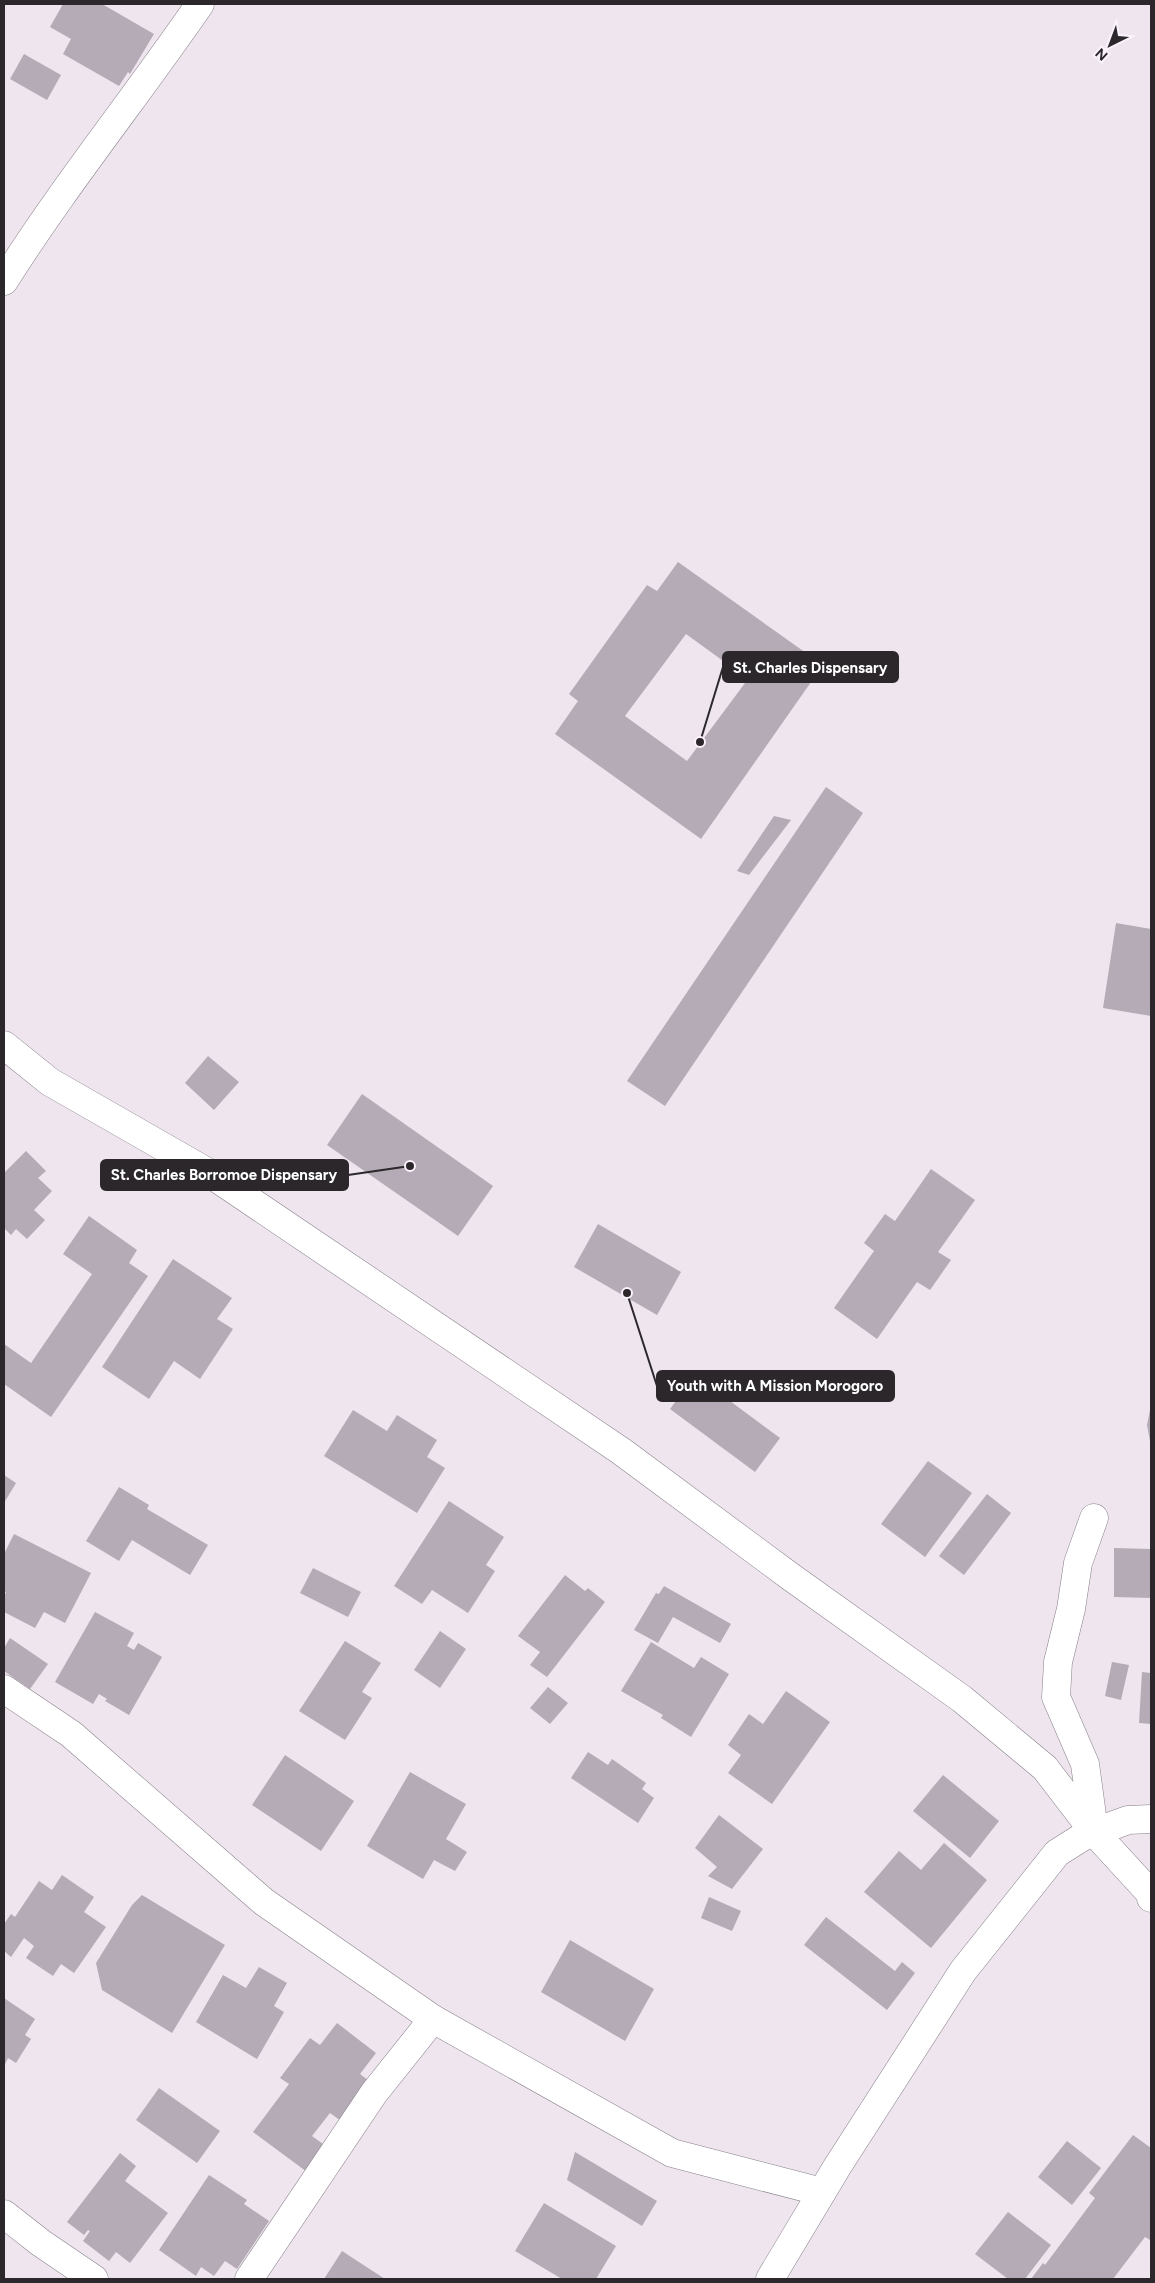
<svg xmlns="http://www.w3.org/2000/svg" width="1155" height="2283" font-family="Figtree,sans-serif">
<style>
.building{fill:#b4abb6;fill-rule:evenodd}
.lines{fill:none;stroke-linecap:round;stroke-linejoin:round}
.street-casing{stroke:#877f88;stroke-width:29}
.street{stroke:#fff;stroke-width:28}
.leader{fill:none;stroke:#2b272b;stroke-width:2}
.callout-dot{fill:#2b272b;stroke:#fbf2fd;stroke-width:2}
.callout{fill:#2b272b;stroke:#2b272b;stroke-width:2}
.callout-label{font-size:15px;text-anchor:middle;font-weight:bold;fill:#fff}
</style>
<rect width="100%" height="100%" fill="#eee5ef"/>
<g class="building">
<path d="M 63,4 L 102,4 L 154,34 L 130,74 L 128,72 L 119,86 L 63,54 L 71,39 L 50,27 Z"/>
<path d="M 24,54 L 61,75 L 47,100 L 10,79 Z"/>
<path d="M 678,562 L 823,665 L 701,839 L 555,734 L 578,701 L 569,694 L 647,585 L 657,591 ZM 686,634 L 748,679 L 687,761 L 625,716 Z"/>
<path d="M 826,787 L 863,813 L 665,1106 L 627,1081 Z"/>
<path d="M 774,816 L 791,820 L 749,875 L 737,871 Z"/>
<path d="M 1116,923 L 1151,929 L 1151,1016 L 1103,1008 Z"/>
<path d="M 208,1056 L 239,1082 L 214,1110 L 185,1083 Z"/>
<path d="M 362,1094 L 493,1186 L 458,1236 L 327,1145 Z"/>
<path d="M 26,1151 L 46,1171 L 38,1178 L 52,1191 L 34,1210 L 45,1220 L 27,1239 L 16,1229 L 11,1235 L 4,1228 L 4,1173 Z"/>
<path d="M 931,1169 L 975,1200 L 938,1252 L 951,1260 L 930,1290 L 917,1282 L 877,1339 L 834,1308 L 874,1251 L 864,1243 L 885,1214 L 895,1221 Z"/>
<path d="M 89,1216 L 137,1250 L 129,1263 L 148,1276 L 51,1417 L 4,1384 L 4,1344 L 31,1363 L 92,1274 L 63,1254 Z"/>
<path d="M 598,1224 L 681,1272 L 657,1315 L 574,1267 Z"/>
<path d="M 173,1259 L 232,1298 L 217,1319 L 233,1329 L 200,1379 L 174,1361 L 149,1399 L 102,1367 Z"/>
<path d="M 695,1375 L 780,1438 L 755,1472 L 670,1409 Z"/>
<path d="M 1151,1405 L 1151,1441 L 1150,1441 L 1147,1425 Z"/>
<path d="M 353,1410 L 387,1431 L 397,1415 L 437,1440 L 427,1457 L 445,1468 L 417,1513 L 324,1456 Z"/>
<path d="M 928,1461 L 972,1493 L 925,1557 L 881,1524 Z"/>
<path d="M 4,1475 L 16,1483 L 4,1503 Z"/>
<path d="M 119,1487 L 149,1505 L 147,1509 L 208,1545 L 190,1575 L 132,1540 L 119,1561 L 86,1541 Z"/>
<path d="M 987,1494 L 1011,1513 L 964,1575 L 939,1556 Z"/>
<path d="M 449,1501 L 504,1537 L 486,1565 L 495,1571 L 468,1613 L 432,1590 L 422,1604 L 394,1586 Z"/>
<path d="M 14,1534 L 91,1573 L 65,1623 L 44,1612 L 35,1628 L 4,1612 L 4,1597 L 6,1592 L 4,1591 L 4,1554 Z"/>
<path d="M 1114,1548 L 1151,1549 L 1151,1598 L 1114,1597 Z"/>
<path d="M 313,1568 L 361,1592 L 348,1617 L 300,1593 Z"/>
<path d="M 565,1575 L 585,1591 L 588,1588 L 605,1602 L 547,1677 L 530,1665 L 540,1652 L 518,1636 Z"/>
<path d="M 664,1586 L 731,1624 L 720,1643 L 673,1617 L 658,1643 L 634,1630 L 656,1593 L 659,1594 Z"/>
<path d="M 95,1612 L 134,1633 L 127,1646 L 134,1650 L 138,1643 L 162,1657 L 129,1715 L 105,1701 L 107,1699 L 99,1694 L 93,1704 L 55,1682 Z"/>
<path d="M 440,1631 L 466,1649 L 440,1688 L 414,1670 Z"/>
<path d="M 10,1638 L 48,1664 L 30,1689 L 4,1671 L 4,1648 Z"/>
<path d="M 345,1641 L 381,1663 L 362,1692 L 372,1698 L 345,1740 L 299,1711 Z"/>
<path d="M 651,1642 L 694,1668 L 701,1657 L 729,1674 L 691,1737 L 661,1718 L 663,1715 L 621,1691 Z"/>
<path d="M 1112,1662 L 1129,1665 L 1121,1700 L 1105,1696 Z"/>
<path d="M 1142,1672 L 1151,1673 L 1151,1724 L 1139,1723 Z"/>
<path d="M 548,1687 L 568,1703 L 550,1724 L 530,1708 Z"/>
<path d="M 786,1691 L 830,1722 L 772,1804 L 728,1773 L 741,1755 L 728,1745 L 749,1714 L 763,1724 Z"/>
<path d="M 588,1752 L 608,1765 L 612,1759 L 646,1783 L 642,1789 L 654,1798 L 638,1823 L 571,1778 Z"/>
<path d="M 285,1755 L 354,1801 L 321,1851 L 252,1805 Z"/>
<path d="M 410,1772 L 466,1804 L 446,1839 L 467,1852 L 455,1871 L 434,1860 L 423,1879 L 367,1846 Z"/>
<path d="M 943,1775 L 999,1821 L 970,1858 L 913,1811 Z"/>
<path d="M 719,1815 L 763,1849 L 732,1889 L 708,1876 L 717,1867 L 695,1848 Z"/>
<path d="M 944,1843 L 987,1880 L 931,1948 L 864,1892 L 899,1851 L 921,1870 Z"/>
<path d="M 62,1875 L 94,1897 L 84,1912 L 106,1927 L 74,1973 L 61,1964 L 53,1976 L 26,1958 L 34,1946 L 24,1938 L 11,1957 L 4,1951 L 4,1924 L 11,1914 L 15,1917 L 39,1881 L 52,1890 Z"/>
<path d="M 142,1895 L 225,1945 L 172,2033 L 102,1990 L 96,1963 L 132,1905 Z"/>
<path d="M 709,1897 L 741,1911 L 732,1931 L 701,1918 Z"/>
<path d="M 826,1917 L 895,1971 L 902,1962 L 915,1973 L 887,2010 L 804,1945 Z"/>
<path d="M 570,1940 L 654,1989 L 625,2041 L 541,1992 Z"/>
<path d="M 259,1967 L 287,1983 L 274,2006 L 284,2012 L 257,2059 L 196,2022 L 223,1975 L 246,1988 Z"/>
<path d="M 4,1998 L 35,2019 L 25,2035 L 31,2039 L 16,2063 L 8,2058 L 4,2066 Z"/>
<path d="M 337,2023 L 376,2053 L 360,2074 L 377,2087 L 348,2126 L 330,2113 L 312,2136 L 345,2160 L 326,2186 L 253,2132 L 289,2084 L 280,2078 L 310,2038 L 320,2045 Z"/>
<path d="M 159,2088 L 220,2131 L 197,2163 L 136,2120 Z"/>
<path d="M 1133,2135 L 1151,2148 L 1151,2239 L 1150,2240 L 1145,2237 L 1113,2279 L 1031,2279 L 1043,2263 L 1045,2265 L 1095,2198 L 1089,2193 Z"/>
<path d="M 1067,2141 L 1101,2168 L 1072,2205 L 1038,2177 Z"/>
<path d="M 575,2152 L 657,2201 L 642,2226 L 567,2180 Z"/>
<path d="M 120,2153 L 136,2166 L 125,2181 L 168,2213 L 130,2263 L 116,2252 L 109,2261 L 83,2241 L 90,2231 L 88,2230 L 84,2235 L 67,2222 Z"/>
<path d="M 209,2175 L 247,2200 L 244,2204 L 269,2221 L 237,2269 L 225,2261 L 214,2276 L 201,2267 L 196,2276 L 159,2250 Z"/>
<path d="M 544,2203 L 616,2246 L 596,2279 L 562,2279 L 515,2251 Z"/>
<path d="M 1008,2212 L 1051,2245 L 1025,2279 L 1008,2279 L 975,2254 Z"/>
<path d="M 342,2251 L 385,2279 L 324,2279 Z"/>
</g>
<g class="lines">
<defs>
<g id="street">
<path d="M 4,281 C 64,186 136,97 200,4"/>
<path d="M 4,1045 L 50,1082 L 209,1173 L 621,1451 L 791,1577 L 962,1699 L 1045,1768 L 1094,1832 L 1150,1893 L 1151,1898"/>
<path d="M 4,1689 L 71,1734 L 264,1902 L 433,2019 L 672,2153 L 822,2192"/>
<path d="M 1094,1830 L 1085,1764 L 1056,1697 L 1058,1662 L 1071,1609 L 1078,1563 L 1094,1518"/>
<path d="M 4,2214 L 41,2243 L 94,2279"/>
<path d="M 249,2279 L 374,2093 L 433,2019"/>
<path d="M 770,2279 L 837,2167 L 963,1971 L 1057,1853 L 1084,1836 L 1128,1820 L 1151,1819"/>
</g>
</defs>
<use href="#street" class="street-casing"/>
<use href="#street" class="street"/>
</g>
<path class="leader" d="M700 742L723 667M410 1166L348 1175M627 1293L657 1386"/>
<g class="callout-dot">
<circle cx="700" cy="742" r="5"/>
<circle cx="410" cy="1166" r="5"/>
<circle cx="627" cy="1293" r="5"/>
</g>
<g class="callout">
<rect x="723" y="652" width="175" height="30" rx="5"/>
<rect x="101" y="1160" width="247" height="30" rx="5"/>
<rect x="657" y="1371" width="237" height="30" rx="5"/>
</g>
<g class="callout-label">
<text x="810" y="673">St. Charles Dispensary</text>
<text x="224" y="1180">St. Charles Borromoe Dispensary</text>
<text x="775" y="1391">Youth with A Mission Morogoro</text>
</g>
<rect width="1155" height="2283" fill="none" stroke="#2b272b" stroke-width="10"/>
<g transform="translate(1110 45) rotate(222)" stroke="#fbf2fd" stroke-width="4" paint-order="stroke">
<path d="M0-4L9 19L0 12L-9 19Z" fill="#2b272b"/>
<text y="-8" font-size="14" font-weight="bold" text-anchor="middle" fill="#2b272b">N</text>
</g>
</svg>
